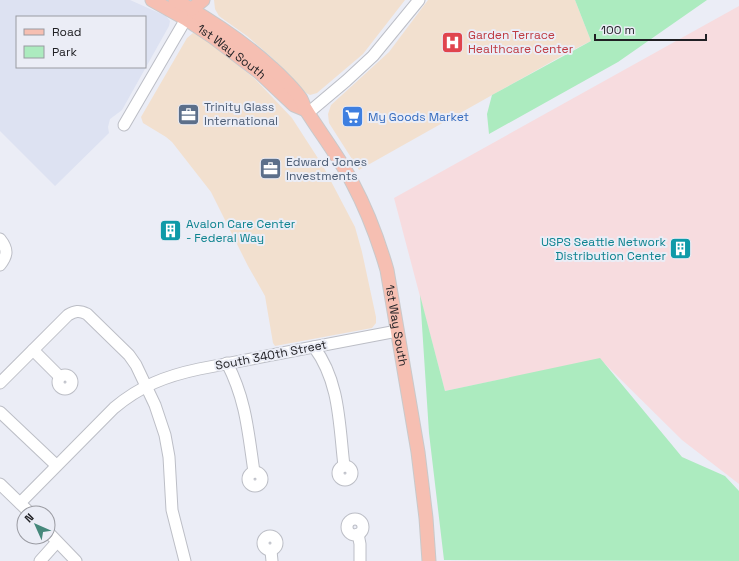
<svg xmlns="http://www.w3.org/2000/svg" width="739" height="561" font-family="'Space Grotesk',sans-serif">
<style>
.commercial{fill:#f2e0cf}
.industrial{fill:#f7dcdf}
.built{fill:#dde2f2;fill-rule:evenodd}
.green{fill:#acebbf}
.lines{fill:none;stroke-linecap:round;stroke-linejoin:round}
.minor-casing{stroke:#bcbec6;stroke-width:13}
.major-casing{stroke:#c9c9ca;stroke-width:15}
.minor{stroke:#fff;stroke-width:11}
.major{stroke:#f6bfb2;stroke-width:13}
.labels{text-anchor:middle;stroke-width:4;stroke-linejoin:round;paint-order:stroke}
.health-label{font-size:12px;fill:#be3a42;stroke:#ebedf6;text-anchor:start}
.street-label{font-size:12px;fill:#202024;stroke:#ebedf6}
.service-label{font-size:12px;fill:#4e5e75;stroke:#ebedf6;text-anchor:start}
.shop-label{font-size:12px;fill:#366cbe;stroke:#ebedf6;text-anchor:start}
.culture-label{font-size:12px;fill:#0d838f;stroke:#ebedf6;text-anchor:start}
</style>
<rect width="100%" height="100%" fill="#ebedf6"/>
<g class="commercial">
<path d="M 214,0 L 405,0 L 363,54 L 317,93 L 310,95 L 306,93 L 287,72 L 269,55 L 247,36 L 219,16 L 215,9 Z"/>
<path d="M 428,0 L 575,0 L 591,41 L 567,53 L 359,170 L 329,123 L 328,114 L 331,105 L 389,52 Z"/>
<path d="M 193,33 L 197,34 L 222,52 L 255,79 L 292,118 L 323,166 L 355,227 L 362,252 L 376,317 L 376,323 L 372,328 L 275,346 L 273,343 L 265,296 L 248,266 L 211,192 L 172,142 L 166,137 L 143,123 L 141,117 L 187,38 Z"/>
</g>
<path class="industrial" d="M 739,6 L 739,484 L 682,440 L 600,359 L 445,391 L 394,198 Z"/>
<path class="built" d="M 0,0 L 130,0 L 166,16 L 170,21 L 169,26 L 122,110 L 110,119 L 108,127 L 109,133 L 55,186 L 0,131 ZM 17,17 L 145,17 L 145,67 L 17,67 Z"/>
<g class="green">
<path d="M 575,0 L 707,0 L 618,62 L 489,134 L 487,114 L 492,95 L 591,41 Z"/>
<path d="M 420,295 L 445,391 L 600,358 L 682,457 L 725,476 L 739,491 L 739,561 L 444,560 L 429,433 Z"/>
</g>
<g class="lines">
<defs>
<g id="minor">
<path d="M 308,113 L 346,81 L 373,56 L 419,0"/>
<path d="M 124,125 L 190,12"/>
<path d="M 0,239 C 8,249 8,255 0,265"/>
<path d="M 314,347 C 340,382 339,424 344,466"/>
<path d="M 33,350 L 60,377"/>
<path d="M 227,363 C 246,400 248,431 254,472"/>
<circle cx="65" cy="382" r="7"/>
<path d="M 0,383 L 68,315 C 75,311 79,310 87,314 L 129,355 L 136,365 L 155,405 L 165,435 L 169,457 L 172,510 L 185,561"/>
<path d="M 0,412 L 56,465"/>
<circle cx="345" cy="473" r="7"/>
<circle cx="255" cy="479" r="7"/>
<path d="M 0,484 L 30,513"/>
<path d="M 20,503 L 114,408 C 140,386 166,376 199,369 L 397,331"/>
<circle cx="355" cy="527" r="8"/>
<path d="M 48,532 L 76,561"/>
<path d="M 358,534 L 360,544 L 360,561"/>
<circle cx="270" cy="543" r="7"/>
<path d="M 271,551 L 272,561"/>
<path d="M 40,561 L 57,542"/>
</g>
<g id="major">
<path id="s1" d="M 152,0 L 186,19 L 213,37 L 259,72 L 294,105 L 306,110"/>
<path id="s2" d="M 175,0 C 207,18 245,43 272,68 C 280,75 295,90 301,99 C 303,103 304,107 306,110 C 321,134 339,157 352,182 C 367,210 378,239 387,270 L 418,452 L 426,518 L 429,561"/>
<path d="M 192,9 L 203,0"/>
</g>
</defs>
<use href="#minor" class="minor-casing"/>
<use href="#major" class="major-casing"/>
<use href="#minor" class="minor"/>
<use href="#major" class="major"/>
</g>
<defs>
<symbol id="hospital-square" viewBox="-11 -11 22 22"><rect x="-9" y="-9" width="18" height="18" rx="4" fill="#e0444e" stroke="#ebedf6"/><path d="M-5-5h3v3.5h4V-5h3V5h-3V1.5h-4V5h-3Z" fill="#fff"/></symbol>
<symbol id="office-square" viewBox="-11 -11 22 22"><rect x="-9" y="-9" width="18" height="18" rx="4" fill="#5c6f8a" stroke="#ebedf6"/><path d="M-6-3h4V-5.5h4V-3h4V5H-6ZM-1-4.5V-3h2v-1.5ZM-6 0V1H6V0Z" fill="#fff"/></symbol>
<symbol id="supermarket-square" viewBox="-11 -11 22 22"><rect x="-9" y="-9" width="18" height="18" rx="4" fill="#3f7fe0" stroke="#ebedf6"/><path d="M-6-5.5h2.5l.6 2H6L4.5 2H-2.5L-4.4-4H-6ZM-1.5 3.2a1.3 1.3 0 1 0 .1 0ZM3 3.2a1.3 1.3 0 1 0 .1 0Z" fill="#fff"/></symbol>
<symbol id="building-square" viewBox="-11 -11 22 22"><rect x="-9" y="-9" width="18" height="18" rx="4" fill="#0f9aa8" stroke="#ebedf6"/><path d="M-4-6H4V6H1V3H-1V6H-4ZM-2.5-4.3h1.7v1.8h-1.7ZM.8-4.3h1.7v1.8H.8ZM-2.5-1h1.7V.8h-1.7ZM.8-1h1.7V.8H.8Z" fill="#fff"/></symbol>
</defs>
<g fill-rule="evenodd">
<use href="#hospital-square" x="440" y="30" width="25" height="25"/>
<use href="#office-square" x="176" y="102" width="25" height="25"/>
<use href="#supermarket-square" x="340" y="104" width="25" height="25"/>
<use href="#office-square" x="258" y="156" width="25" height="25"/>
<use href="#building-square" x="158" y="218" width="25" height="25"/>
<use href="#building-square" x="668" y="236" width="25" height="25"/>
</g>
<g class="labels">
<g class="health-label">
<text x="468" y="39">Garden Terrace<tspan x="468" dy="14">Healthcare Center</tspan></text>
</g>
<g class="street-label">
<text dy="4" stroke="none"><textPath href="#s1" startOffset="95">1st Way South</textPath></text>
<text dy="4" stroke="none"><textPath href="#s2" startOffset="410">1st Way South</textPath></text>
<text transform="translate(271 355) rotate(-11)" y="4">South 340th Street</text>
</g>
<g class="service-label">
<text x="204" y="111">Trinity Glass<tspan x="204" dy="14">International</tspan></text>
<text x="286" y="166">Edward Jones<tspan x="286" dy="14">Investments</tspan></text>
</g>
<g class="shop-label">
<text x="368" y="121">My Goods Market</text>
</g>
<g class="culture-label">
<text x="186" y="228">Avalon Care Center<tspan x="186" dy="14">- Federal Way</tspan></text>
<text x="666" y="246" text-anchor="end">USPS Seattle Network<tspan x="666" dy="14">Distribution Center</tspan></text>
</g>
</g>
<rect x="16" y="16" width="130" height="52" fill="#ebedf6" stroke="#9a9ba2"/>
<rect x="24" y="29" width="20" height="6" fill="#f6bfb2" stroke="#9a9ba2"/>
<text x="52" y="36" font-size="12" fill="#202024">Road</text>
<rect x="24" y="46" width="20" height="12" fill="#acebbf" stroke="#9a9ba2"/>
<text x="52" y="56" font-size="12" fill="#202024">Park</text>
<g transform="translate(36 525) rotate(315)"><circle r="19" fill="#ebedf6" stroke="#9a9ba2"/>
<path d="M0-3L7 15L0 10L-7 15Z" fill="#45887b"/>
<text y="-6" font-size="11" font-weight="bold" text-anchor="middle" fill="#202024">N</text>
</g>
<path d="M595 34v6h111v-6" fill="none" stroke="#202024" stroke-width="2"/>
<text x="601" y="34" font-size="12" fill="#202024" stroke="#ebedf6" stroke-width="3" paint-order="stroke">100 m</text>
</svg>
